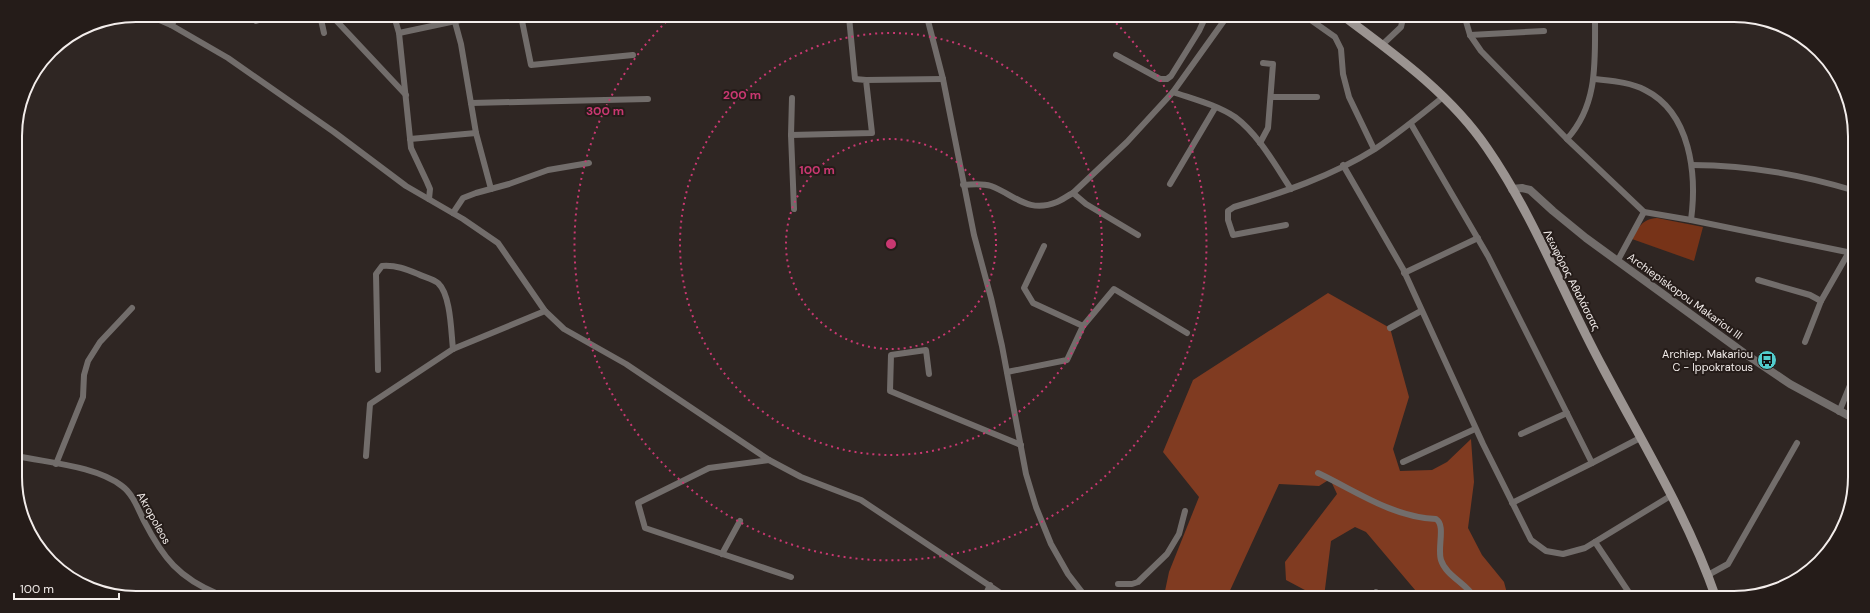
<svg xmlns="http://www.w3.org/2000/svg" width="1870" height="613" font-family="'DM Sans',sans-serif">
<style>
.green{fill:#773318}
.forest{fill:#803b21}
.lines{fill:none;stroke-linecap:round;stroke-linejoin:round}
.minor{stroke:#726d6b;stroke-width:6}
.tertiary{stroke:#726d6b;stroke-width:8}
.secondary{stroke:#9b9491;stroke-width:9}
.ring{fill:none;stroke:#c93871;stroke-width:2;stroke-dasharray:2 4}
.labels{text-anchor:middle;stroke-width:4;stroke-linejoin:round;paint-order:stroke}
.street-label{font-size:11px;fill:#f3edeb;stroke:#251c19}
.poi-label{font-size:11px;fill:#f3edeb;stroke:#251c19;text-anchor:end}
.rim{fill:none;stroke:#f3edeb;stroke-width:2}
.centre{fill:#c93871;stroke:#251c19;stroke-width:2}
.ring-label{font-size:12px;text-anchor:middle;font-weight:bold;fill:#c93871;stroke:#251c19;stroke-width:4;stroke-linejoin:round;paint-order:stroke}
</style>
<rect width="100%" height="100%" fill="#2f2623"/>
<path class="green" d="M 1657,218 L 1703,227 L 1694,261 L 1632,239 C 1639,227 1642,219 1657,218 Z"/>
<path class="forest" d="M 1328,293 L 1390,328 L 1409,397 L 1393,449 L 1400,471 L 1432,470 L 1447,462 L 1471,439 L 1474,482 L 1468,528 L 1482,555 L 1504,582 L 1508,597 L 1421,597 L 1366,532 L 1355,527 L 1331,541 L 1324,597 L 1318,597 L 1286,580 L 1285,562 L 1337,494 L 1330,479 L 1319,486 L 1279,484 L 1227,597 L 1160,596 L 1165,591 L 1169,572 L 1199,497 L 1163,452 L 1193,380 Z"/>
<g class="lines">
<g class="minor">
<path d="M 148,15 L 171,25 L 228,58 L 334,132 L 406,186 L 463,219 L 498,243 L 545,311 L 564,329 L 626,364 L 769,460 L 801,477 L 861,500 L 1005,596"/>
<path d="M 320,15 L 324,33"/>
<path d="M 331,15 L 406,95"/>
<path d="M 394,16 L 399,33 L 411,148 L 427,182 L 430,189 L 429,199"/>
<path d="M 521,16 L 531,65 L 633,55"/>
<path d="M 927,17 L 943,79 L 974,235 L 991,298 L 1002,346 L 1026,474 L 1036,507 L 1051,544 L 1068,574 L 1085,596"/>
<path d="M 1308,18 L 1335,37 L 1341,49 L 1343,74 L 1349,97 L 1374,149"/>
<path d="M 1465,18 L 1470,35 L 1481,51 L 1567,139 L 1644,212 L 1691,220 L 1852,253"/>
<path d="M 256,21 L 274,15"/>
<path d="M 455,22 L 461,44 L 476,133 L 491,189"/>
<path d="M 171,25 L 179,15"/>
<path d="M 399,33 L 479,16"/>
<path d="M 1470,35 L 1544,31"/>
<path d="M 1382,45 L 1401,27 L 1403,18"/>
<path d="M 1116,55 L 1160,79 L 1167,79 L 1171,76 L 1199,31 L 1205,18"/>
<path d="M 1594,79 C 1611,81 1630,82 1645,90 C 1691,113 1697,175 1691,220"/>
<path d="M 866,80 L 943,79"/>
<path d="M 1173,92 C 1193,99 1217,105 1235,117 C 1259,135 1275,165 1291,189"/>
<path d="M 1271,97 L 1317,97"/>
<path d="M 792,98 L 791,135 L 794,209"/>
<path d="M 471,103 L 648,99"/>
<path d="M 1411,124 L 1488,256 L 1592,463 L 1640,438"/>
<path d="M 791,135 L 872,133 L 866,80 L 855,79 L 849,17"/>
<path d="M 410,139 L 476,133"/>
<path d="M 1567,139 C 1598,105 1595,62 1595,19"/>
<path d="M 1260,143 L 1268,128 L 1273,64 L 1263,63"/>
<path d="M 1343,165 L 1403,269 L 1483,444 L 1531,540 L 1546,551 L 1563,554 L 1585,548 L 1672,495"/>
<path d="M 1692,165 C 1747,165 1799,174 1852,190"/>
<path d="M 1170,184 L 1215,108"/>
<path d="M 963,185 C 972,184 982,183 991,186 C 1015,195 1028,214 1057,202 C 1062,200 1067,196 1073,193"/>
<path d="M 453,213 L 463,198 L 476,193 L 509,184 L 548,170 L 589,163"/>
<path d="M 1286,225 L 1233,235 L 1228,220 L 1228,211 L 1234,207 C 1282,193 1332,176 1375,149 C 1399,133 1421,115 1443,97"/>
<path d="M 1138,235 L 1086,204 L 1073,193 L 1127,142 L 1173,92 L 1226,18"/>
<path d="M 1044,246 L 1024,288 L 1033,303 L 1083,326"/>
<path d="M 1618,260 L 1644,212"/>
<path d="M 1404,273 L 1478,238"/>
<path d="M 1758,280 L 1810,295 L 1821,301"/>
<path d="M 1390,328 L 1421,311"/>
<path d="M 1805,342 L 1821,301 L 1849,252"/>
<path d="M 378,370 L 376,274 L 382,266 C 396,265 406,269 418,274 C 424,277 433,279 438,283 C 451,295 451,332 453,349"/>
<path d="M 1007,372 L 1067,360 L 1083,326 L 1114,289 L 1187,333"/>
<path d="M 929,374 L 926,350 L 891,355 L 890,391 L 1021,445"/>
<path d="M 1839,412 L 1851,383"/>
<path d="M 1521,434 L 1567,413"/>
<path d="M 17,456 C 49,463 96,466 122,486 C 133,494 138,509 144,521 C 163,558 179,578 218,594"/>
<path d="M 366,456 L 370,404 L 453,349 L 545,311"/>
<path d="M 769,460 L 709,468 L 638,503 L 645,528 L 791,577"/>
<path d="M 1403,462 L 1475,429"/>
<path d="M 56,464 L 83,397 L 84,375 L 88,361 L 100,342 L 132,308"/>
<path d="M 1318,473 C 1356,491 1392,517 1436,519 C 1446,525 1437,548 1441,560 C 1446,576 1466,583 1474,597"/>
<path d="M 1512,503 L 1592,463"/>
<path d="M 1595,542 L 1632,597"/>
<path d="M 1826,553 L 1841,531"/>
<path d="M 722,554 L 740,521"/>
<path d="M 1708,575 L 1728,564 L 1797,443"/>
<path d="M 1118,584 L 1132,584 L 1138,582 L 1167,554 L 1179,534 L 1185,511"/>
<path d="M 985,596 L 990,585"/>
<path d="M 1374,597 L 1376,592"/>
</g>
<path class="tertiary" d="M 1512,189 L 1522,188 L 1530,190 L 1553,211 L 1586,238 L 1744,353 L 1790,384 L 1851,417"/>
<path class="secondary" d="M 1346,18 C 1397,56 1451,95 1487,148 C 1534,216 1564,296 1603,368 C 1643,444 1688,517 1716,598"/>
</g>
<g class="ring">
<circle cx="891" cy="244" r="105"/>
<circle cx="891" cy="244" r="211"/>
<path d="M1112 19A316 316 0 1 1 671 17"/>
</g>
<defs>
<symbol id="bus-disc" viewBox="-11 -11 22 22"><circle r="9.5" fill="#52cdce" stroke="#251c19"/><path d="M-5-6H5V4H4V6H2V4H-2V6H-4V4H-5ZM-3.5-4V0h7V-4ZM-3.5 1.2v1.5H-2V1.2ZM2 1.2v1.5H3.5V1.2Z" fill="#111"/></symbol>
</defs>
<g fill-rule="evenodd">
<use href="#bus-disc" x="1756" y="349" width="22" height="22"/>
</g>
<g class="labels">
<g class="street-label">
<text transform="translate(1572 280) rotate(63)" y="4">Λεωφόρος Αθαλάσσας</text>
<text transform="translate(1685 296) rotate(36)" y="4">Archiepiskopou Makariou III</text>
<text transform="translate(154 518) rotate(61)" y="4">Akropoleos</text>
</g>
<g class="poi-label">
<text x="1753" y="358">Archiep. Makariou<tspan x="1753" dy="13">C - Ippokratous</tspan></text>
</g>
</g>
<path d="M0 0H1870V613H0ZM136 22H1734A114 114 0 0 1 1848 136V477A114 114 0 0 1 1734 591H136A114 114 0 0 1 22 477V136A114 114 0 0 1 136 22Z" fill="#251c19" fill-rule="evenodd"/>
<path class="rim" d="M136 22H1734A114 114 0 0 1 1848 136V477A114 114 0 0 1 1734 591H136A114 114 0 0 1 22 477V136A114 114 0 0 1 136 22Z"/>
<circle cx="891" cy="244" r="6" class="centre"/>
<g class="ring-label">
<text x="742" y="99">200 m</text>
<text x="605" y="115">300 m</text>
<text x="817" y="174">100 m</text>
</g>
<path d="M14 593v6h105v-6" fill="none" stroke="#f3edeb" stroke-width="2"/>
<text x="20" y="593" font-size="12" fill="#f3edeb" stroke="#251c19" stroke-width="3" paint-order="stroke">100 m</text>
</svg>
